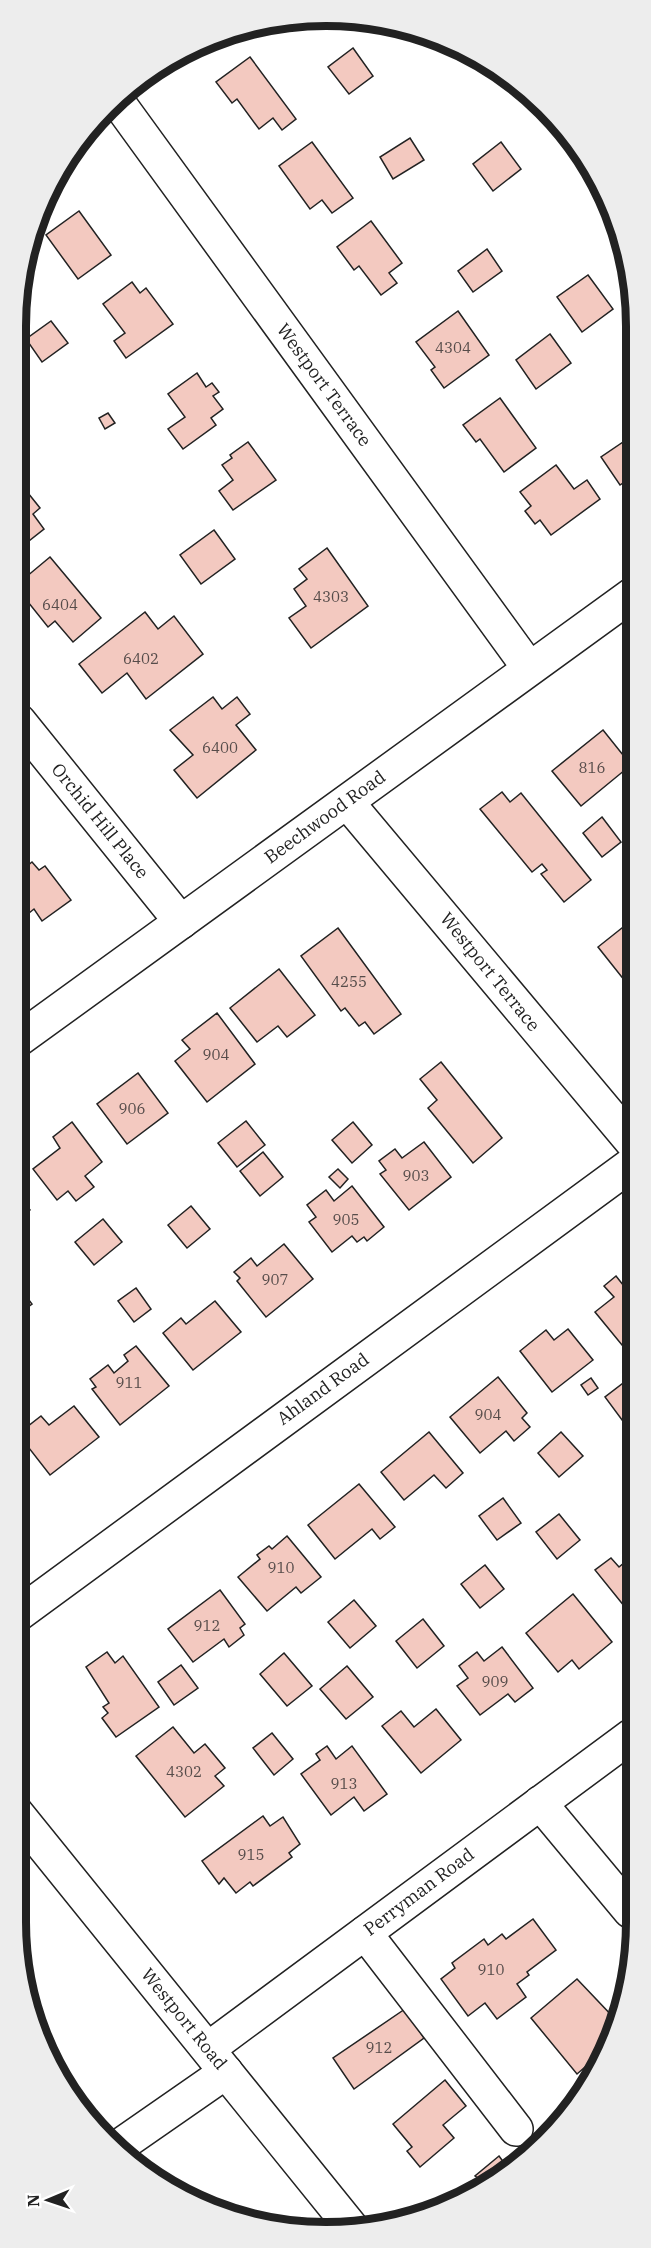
<svg xmlns="http://www.w3.org/2000/svg" width="651" height="2248" font-family="'IBM Plex Serif',serif">
<style>
.building{fill:#f3c9c0;stroke:#222;stroke-width:1.5}
.lines{fill:none;stroke-linecap:round;stroke-linejoin:round}
.minor-casing{stroke:#222;stroke-width:36}
.major-casing{stroke:#222;stroke-width:36}
.minor{stroke:#fff;stroke-width:33}
.major{stroke:#fff;stroke-width:33}
.labels{text-anchor:middle;stroke-width:4.5;stroke-linejoin:round;paint-order:stroke}
.number-label{font-size:15px;fill:#564c4a}
.street-label{font-size:18px;fill:#222;stroke:#fff}
.rim{fill:none;stroke:#222;stroke-width:8}
</style>
<rect width="100%" height="100%" fill="#fff"/>
<g class="building">
<path d="M 353,48 L 373,76 L 349,94 L 328,67 Z"/>
<path d="M 250,57 L 296,119 L 282,130 L 273,118 L 259,129 L 237,99 L 232,103 L 216,82 Z"/>
<path d="M 410,138 L 424,160 L 393,179 L 380,157 Z"/>
<path d="M 312,142 L 353,198 L 332,213 L 322,200 L 310,209 L 279,166 Z"/>
<path d="M 501,142 L 521,169 L 493,191 L 473,164 Z"/>
<path d="M 79,211 L 111,255 L 78,279 L 46,235 Z"/>
<path d="M 371,221 L 402,263 L 389,273 L 397,283 L 381,295 L 359,266 L 354,270 L 337,247 Z"/>
<path d="M 487,249 L 502,271 L 473,292 L 458,271 Z"/>
<path d="M 588,275 L 613,309 L 582,332 L 557,297 Z"/>
<path d="M 132,282 L 140,293 L 146,288 L 173,324 L 126,358 L 114,341 L 125,333 L 103,304 Z"/>
<path d="M 458,311 L 489,355 L 444,388 L 431,370 L 435,367 L 416,342 Z"/>
<path d="M 51,321 L 68,343 L 42,362 L 26,339 Z"/>
<path d="M 550,334 L 571,363 L 536,389 L 516,360 Z"/>
<path d="M 197,373 L 206,387 L 212,383 L 219,392 L 213,396 L 223,409 L 211,418 L 216,425 L 183,449 L 168,429 L 185,417 L 168,394 Z"/>
<path d="M 500,398 L 536,448 L 504,472 L 480,439 L 476,442 L 463,425 Z"/>
<path d="M 108,413 L 115,423 L 105,429 L 99,418 Z"/>
<path d="M 629,438 L 633,444 L 633,476 L 620,485 L 601,457 Z"/>
<path d="M 248,442 L 276,480 L 233,510 L 219,491 L 233,480 L 222,465 L 232,458 L 230,455 Z"/>
<path d="M 556,465 L 574,489 L 587,480 L 600,499 L 551,535 L 540,520 L 535,524 L 525,511 L 531,506 L 520,492 Z"/>
<path d="M 20,483 L 40,508 L 33,514 L 44,529 L 20,548 Z"/>
<path d="M 214,530 L 235,559 L 201,584 L 180,555 Z"/>
<path d="M 327,548 L 368,606 L 311,648 L 289,618 L 306,606 L 294,589 L 307,579 L 299,569 Z"/>
<path d="M 50,557 L 101,618 L 73,642 L 55,621 L 48,627 L 20,592 L 20,582 Z"/>
<path d="M 145,612 L 158,629 L 174,616 L 203,654 L 146,699 L 127,673 L 102,693 L 79,664 Z"/>
<path d="M 213,697 L 222,709 L 237,697 L 250,714 L 236,725 L 256,750 L 197,798 L 174,770 L 193,755 L 170,730 Z"/>
<path d="M 603,730 L 631,765 L 581,806 L 552,771 Z"/>
<path d="M 502,792 L 510,802 L 521,793 L 591,880 L 564,902 L 541,874 L 547,870 L 542,864 L 532,872 L 480,809 Z"/>
<path d="M 602,817 L 621,842 L 602,857 L 583,833 Z"/>
<path d="M 19,856 L 27,866 L 32,862 L 39,870 L 45,866 L 71,900 L 42,921 L 34,909 L 19,921 Z"/>
<path d="M 632,920 L 632,996 L 626,988 L 629,986 L 598,947 Z"/>
<path d="M 338,928 L 401,1014 L 374,1034 L 365,1022 L 359,1026 L 345,1008 L 341,1011 L 301,956 Z"/>
<path d="M 279,969 L 315,1015 L 287,1037 L 278,1026 L 257,1042 L 230,1008 Z"/>
<path d="M 217,1013 L 255,1064 L 207,1102 L 175,1061 L 190,1049 L 182,1040 Z"/>
<path d="M 441,1062 L 502,1138 L 473,1163 L 428,1108 L 437,1100 L 420,1079 Z"/>
<path d="M 138,1073 L 168,1113 L 127,1144 L 97,1104 Z"/>
<path d="M 246,1121 L 265,1145 L 237,1167 L 218,1143 Z"/>
<path d="M 72,1122 L 102,1162 L 85,1176 L 94,1187 L 76,1201 L 68,1191 L 57,1200 L 33,1169 L 60,1148 L 53,1137 Z"/>
<path d="M 353,1122 L 372,1145 L 352,1163 L 332,1140 Z"/>
<path d="M 424,1142 L 451,1177 L 409,1210 L 380,1174 L 386,1170 L 379,1161 L 395,1149 L 402,1158 Z"/>
<path d="M 263,1152 L 283,1177 L 260,1196 L 240,1171 Z"/>
<path d="M 338,1169 L 348,1179 L 340,1188 L 329,1177 Z"/>
<path d="M 352,1186 L 384,1227 L 367,1241 L 364,1237 L 357,1242 L 352,1236 L 332,1252 L 309,1222 L 316,1217 L 307,1205 L 326,1190 L 334,1201 Z"/>
<path d="M 18,1196 L 30,1210 L 18,1220 Z"/>
<path d="M 191,1206 L 210,1229 L 187,1248 L 168,1225 Z"/>
<path d="M 103,1219 L 122,1242 L 94,1265 L 75,1242 Z"/>
<path d="M 284,1244 L 313,1279 L 266,1317 L 237,1281 L 240,1278 L 234,1272 L 251,1258 L 257,1266 Z"/>
<path d="M 616,1276 L 631,1295 L 631,1356 L 595,1312 L 614,1297 L 604,1286 Z"/>
<path d="M 17,1284 L 32,1304 L 17,1315 Z"/>
<path d="M 136,1288 L 151,1309 L 134,1322 L 118,1301 Z"/>
<path d="M 215,1301 L 241,1332 L 193,1370 L 163,1333 L 181,1318 L 186,1324 Z"/>
<path d="M 568,1329 L 593,1360 L 552,1392 L 520,1351 L 546,1330 L 554,1340 Z"/>
<path d="M 136,1346 L 169,1386 L 120,1425 L 92,1389 L 96,1387 L 90,1379 L 108,1365 L 114,1373 L 128,1361 L 124,1355 Z"/>
<path d="M 498,1377 L 527,1413 L 522,1418 L 530,1427 L 514,1441 L 506,1431 L 480,1453 L 450,1417 Z"/>
<path d="M 631,1377 L 631,1426 L 628,1428 L 605,1397 Z"/>
<path d="M 591,1378 L 598,1388 L 588,1395 L 581,1385 Z"/>
<path d="M 74,1406 L 99,1437 L 50,1475 L 18,1434 L 41,1416 L 49,1425 Z"/>
<path d="M 429,1432 L 463,1473 L 446,1488 L 434,1475 L 404,1500 L 381,1472 Z"/>
<path d="M 561,1432 L 583,1456 L 559,1477 L 538,1453 Z"/>
<path d="M 359,1484 L 395,1527 L 380,1539 L 372,1529 L 335,1559 L 308,1525 Z"/>
<path d="M 503,1498 L 521,1523 L 497,1540 L 479,1516 Z"/>
<path d="M 559,1514 L 580,1540 L 557,1559 L 536,1532 Z"/>
<path d="M 287,1536 L 321,1577 L 301,1593 L 296,1587 L 267,1611 L 238,1577 L 260,1559 L 257,1555 L 269,1546 L 272,1549 Z"/>
<path d="M 631,1557 L 631,1611 L 629,1612 L 595,1570 L 611,1558 L 619,1567 Z"/>
<path d="M 485,1565 L 504,1589 L 480,1608 L 461,1584 Z"/>
<path d="M 220,1590 L 245,1624 L 240,1628 L 244,1635 L 229,1647 L 224,1639 L 193,1662 L 168,1629 Z"/>
<path d="M 573,1594 L 612,1642 L 579,1669 L 572,1660 L 558,1672 L 526,1633 Z"/>
<path d="M 354,1600 L 376,1626 L 350,1648 L 328,1622 Z"/>
<path d="M 423,1619 L 444,1646 L 417,1668 L 396,1641 Z"/>
<path d="M 502,1647 L 533,1688 L 515,1702 L 508,1694 L 480,1715 L 457,1686 L 468,1678 L 459,1666 L 477,1652 L 484,1661 Z"/>
<path d="M 107,1652 L 115,1663 L 123,1656 L 159,1707 L 116,1737 L 102,1718 L 108,1713 L 103,1707 L 109,1703 L 86,1667 Z"/>
<path d="M 284,1653 L 312,1686 L 287,1706 L 260,1674 Z"/>
<path d="M 181,1665 L 198,1688 L 174,1705 L 158,1682 Z"/>
<path d="M 347,1666 L 373,1697 L 346,1719 L 320,1689 Z"/>
<path d="M 436,1709 L 461,1740 L 421,1773 L 382,1726 L 401,1711 L 414,1727 Z"/>
<path d="M 173,1727 L 194,1753 L 205,1744 L 225,1768 L 215,1776 L 224,1786 L 185,1817 L 136,1756 Z"/>
<path d="M 272,1733 L 293,1759 L 274,1775 L 253,1748 Z"/>
<path d="M 327,1746 L 336,1759 L 352,1746 L 387,1794 L 364,1811 L 354,1797 L 331,1815 L 301,1774 L 320,1760 L 316,1754 Z"/>
<path d="M 263,1816 L 270,1826 L 283,1817 L 300,1844 L 289,1853 L 292,1857 L 253,1886 L 250,1882 L 236,1893 L 224,1878 L 219,1884 L 202,1861 Z"/>
<path d="M 533,1919 L 556,1950 L 527,1972 L 529,1975 L 517,1984 L 526,1997 L 497,2019 L 485,2003 L 468,2016 L 441,1979 L 455,1968 L 452,1963 L 484,1939 L 488,1945 L 502,1934 L 506,1939 Z"/>
<path d="M 577,1979 L 615,2019 L 600,2054 L 577,2074 L 531,2018 Z"/>
<path d="M 405,2009 L 424,2038 L 354,2089 L 333,2058 Z"/>
<path d="M 445,2080 L 466,2106 L 443,2125 L 454,2138 L 420,2167 L 407,2151 L 412,2147 L 393,2124 Z"/>
<path d="M 499,2156 L 510,2171 L 447,2202 L 478,2178 L 475,2176 Z"/>
</g>
<g class="lines">
<defs>
<g id="minor">
<path d="M 118,102 L 529,668"/>
<path d="M 19,721 L 181,922"/>
<path d="M 347,802 L 632,1142"/>
<path d="M 18,1040 L 633,594"/>
<path d="M 16,1616 L 632,1164"/>
<path d="M 540,1803 L 630,1911"/>
<path d="M 365,1933 L 516,2129"/>
<path d="M 208,2049 L 631,1736"/>
<path d="M 118,2147 L 226,2072"/>
</g>
<path id="major" d="M 15,1811 L 352,2228"/>
</defs>
<use href="#minor" class="minor-casing"/>
<use href="#major" class="major-casing"/>
<use href="#minor" class="minor"/>
<use href="#major" class="major"/>
</g>
<g class="labels">
<g class="number-label">
<text x="453" y="353">4304</text>
<text x="331" y="602">4303</text>
<text x="60" y="610">6404</text>
<text x="141" y="664">6402</text>
<text x="220" y="753">6400</text>
<text x="592" y="773">816</text>
<text x="349" y="987">4255</text>
<text x="216" y="1060">904</text>
<text x="132" y="1114">906</text>
<text x="416" y="1181">903</text>
<text x="346" y="1225">905</text>
<text x="275" y="1285">907</text>
<text x="129" y="1388">911</text>
<text x="488" y="1420">904</text>
<text x="281" y="1573">910</text>
<text x="207" y="1631">912</text>
<text x="495" y="1687">909</text>
<text x="184" y="1777">4302</text>
<text x="344" y="1789">913</text>
<text x="251" y="1860">915</text>
<text x="491" y="1975">910</text>
<text x="379" y="2053">912</text>
</g>
<g class="street-label">
<text transform="translate(324 385) rotate(54)" y="6">Westport Terrace</text>
<text transform="translate(325 817) rotate(-36)" y="6">Beechwood Road</text>
<text transform="translate(100 821) rotate(51)" y="6">Orchid Hill Place</text>
<text transform="translate(490 972) rotate(51)" y="6">Westport Terrace</text>
<text transform="translate(323 1389) rotate(-36)" y="6">Ahland Road</text>
<text transform="translate(419 1892) rotate(-37)" y="6">Perryman Road</text>
<text transform="translate(184 2019) rotate(51)" y="6">Westport Road</text>
</g>
</g>
<path d="M0 0H651V2248H0ZM326 26H326A300 300 0 0 1 626 326V1922A300 300 0 0 1 326 2222H326A300 300 0 0 1 26 1922V326A300 300 0 0 1 326 26Z" fill="#ededed" fill-rule="evenodd"/>
<path class="rim" d="M326 26H326A300 300 0 0 1 626 326V1922A300 300 0 0 1 326 2222H326A300 300 0 0 1 26 1922V326A300 300 0 0 1 326 26Z"/>
<g transform="translate(48 2200) rotate(268)" stroke="#ffffff" stroke-width="4.5" paint-order="stroke">
<path d="M0-4.5L10 22L0 15L-10 22Z" fill="#222222"/>
<text y="-9" font-size="16" font-weight="bold" text-anchor="middle" fill="#222222">N</text>
</g>
</svg>
